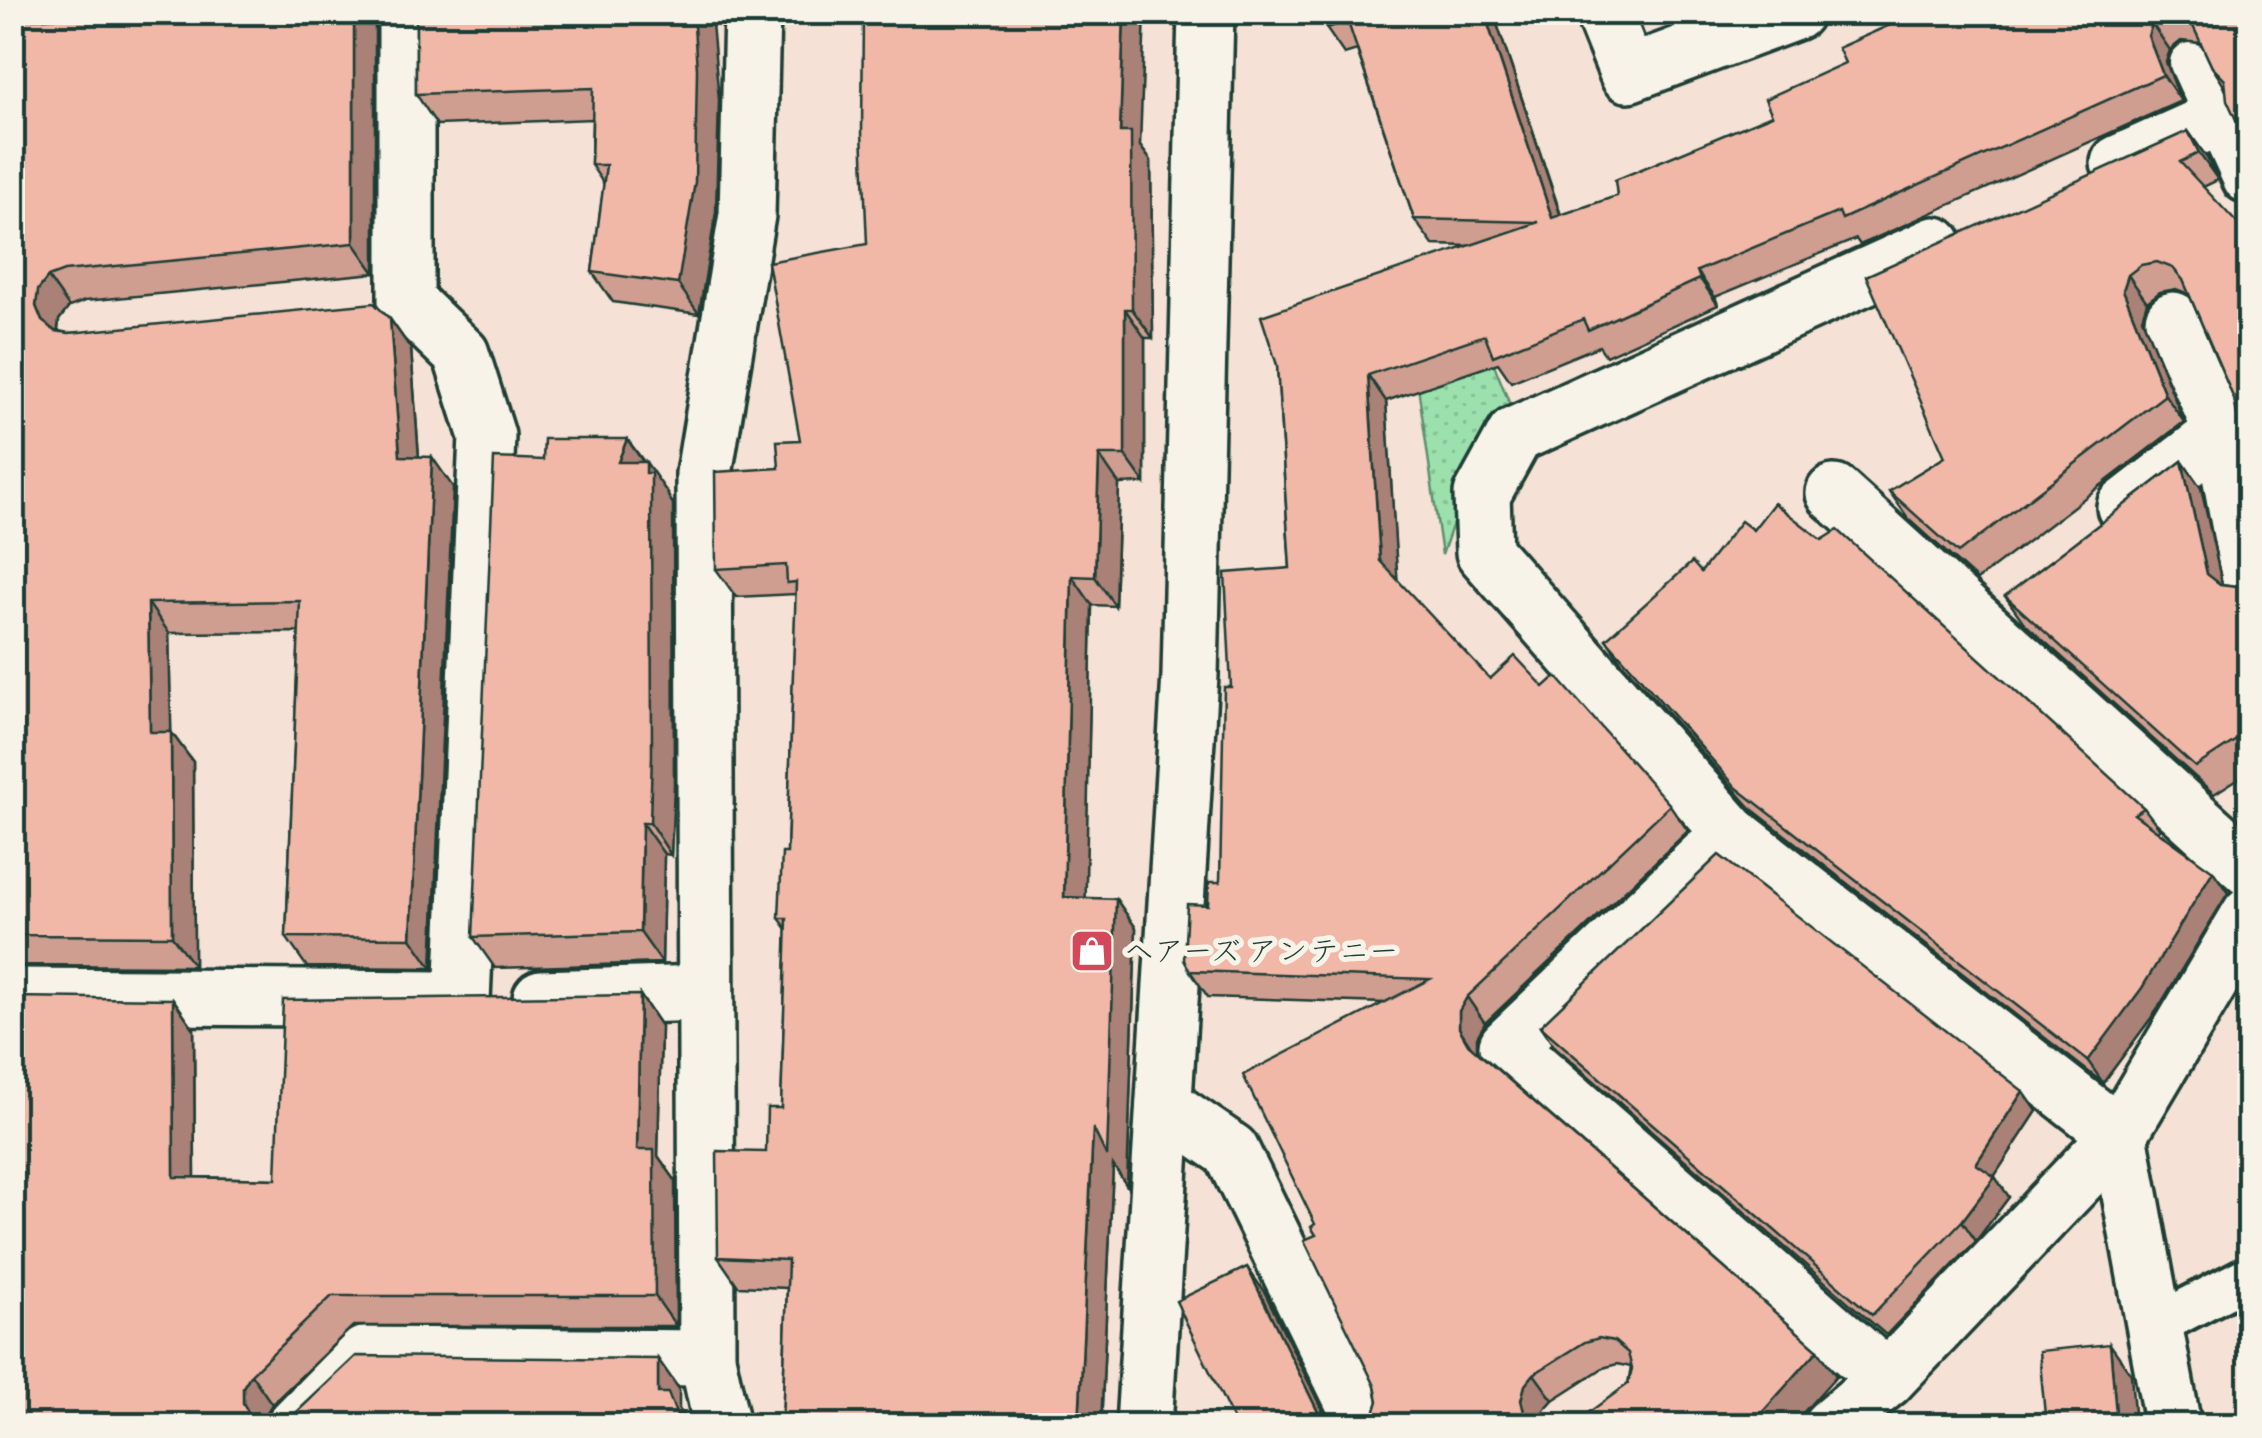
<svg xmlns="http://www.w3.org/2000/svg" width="2262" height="1438" font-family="'Gochi Hand','Klee One',sans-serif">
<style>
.park{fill:url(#park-dots);stroke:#5e8f70;stroke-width:2.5}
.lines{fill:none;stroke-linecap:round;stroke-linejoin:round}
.lane-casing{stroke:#1f3d34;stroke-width:48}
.street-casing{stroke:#1f3d34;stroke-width:62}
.secondary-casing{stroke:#1f3d34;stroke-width:62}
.lane{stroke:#f7f3e8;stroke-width:40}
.street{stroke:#f7f3e8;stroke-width:55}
.secondary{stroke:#f7f3e8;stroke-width:55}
.wall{fill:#cf9e90;stroke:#1f3d34;stroke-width:2.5}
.shaded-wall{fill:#a98176;stroke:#1f3d34;stroke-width:2.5}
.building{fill:#f1b8a8;stroke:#1f3d34;stroke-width:2.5}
.labels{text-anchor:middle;stroke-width:10;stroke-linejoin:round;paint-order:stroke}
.poi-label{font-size:30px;fill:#1f3d34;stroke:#f7f3e8;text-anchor:start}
</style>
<defs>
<pattern id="park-dots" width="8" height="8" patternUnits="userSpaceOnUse" patternTransform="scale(2.5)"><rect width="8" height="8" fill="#9ce1ad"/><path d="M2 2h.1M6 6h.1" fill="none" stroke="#86c295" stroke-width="1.8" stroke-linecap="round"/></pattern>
</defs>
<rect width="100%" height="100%" fill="#f5e1d5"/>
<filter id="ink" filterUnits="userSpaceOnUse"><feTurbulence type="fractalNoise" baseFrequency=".01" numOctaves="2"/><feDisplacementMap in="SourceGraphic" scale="20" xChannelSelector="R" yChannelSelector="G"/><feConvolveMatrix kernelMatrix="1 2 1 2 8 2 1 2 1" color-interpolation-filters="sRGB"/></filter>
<g filter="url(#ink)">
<path class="park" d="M 1463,286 L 1512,410 L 1488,422 L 1442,555 L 1407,309 Z"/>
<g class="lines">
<defs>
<g id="lane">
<path d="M 2190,63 L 2244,181"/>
<path d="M 2154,1326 L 2250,1276"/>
</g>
<g id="street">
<path d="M 406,12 L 406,301 L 461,354 L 487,436 L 462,1000"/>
<path d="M 1603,12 L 1628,74 L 1795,12"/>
<path d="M 2119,163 L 2215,120"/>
<path d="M 2173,320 L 2222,432 L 2250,582"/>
<path d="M 1834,493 L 2250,869"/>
<path d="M 2125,507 L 2222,432"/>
<path d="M 1731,833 L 1507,1046 L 1887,1379"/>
<path d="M 12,996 L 440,999"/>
<path d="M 541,998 L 703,993"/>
<path d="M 1164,1105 L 1231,1151 L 1365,1426"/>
<path d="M 294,1426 L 364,1355 L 707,1358"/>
<path d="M 722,1426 L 707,1358 L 704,474 L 747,215 L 752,12"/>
<path d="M 1831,1426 L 1887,1379 L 2119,1135 L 1731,833 L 1484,552 L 1482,495 L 1515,435 L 1935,245"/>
<path d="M 2173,1426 L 2119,1135 L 2250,914"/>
</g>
<path id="secondary" d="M 1144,1426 L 1190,675 L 1206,12"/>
</defs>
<use href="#lane" class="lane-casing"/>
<use href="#street" class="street-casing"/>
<use href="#secondary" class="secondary-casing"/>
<use href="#lane" class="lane"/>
<use href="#street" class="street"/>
<use href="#secondary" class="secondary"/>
</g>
<g class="wall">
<path d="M 375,12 L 375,273 L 85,301 L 69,307 L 59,320 L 58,331 L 69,333 L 390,319 L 411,349 L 419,457 L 453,487 L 432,968 L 307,967 L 286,937 L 299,632 L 169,633 L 171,732 L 193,762 L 194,966 L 12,965 L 12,20 Z"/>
<path d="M 416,12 L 719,100 L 716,212 L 699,314 L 613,302 L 592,272 L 604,184 L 591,165 L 592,119 L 437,125 L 416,94 Z"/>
<path d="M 1321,12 L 1493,12 L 1561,215 L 1617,196 L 1772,115 L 1919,12 L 2250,12 L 2250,145 L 2243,135 L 2225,87 L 2212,67 L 2201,43 L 2181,41 L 2170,50 L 2166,62 L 2181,101 L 1860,245 L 1856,239 L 1715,297 L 1718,305 L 1606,356 L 1599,346 L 1511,382 L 1498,363 L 1386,401 L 1397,580 L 1490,679 L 1544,687 L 1670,805 L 1688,831 L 1485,1023 L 1477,1037 L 1477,1051 L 1818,1350 L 1836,1376 L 1628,1384 L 1631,1367 L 1617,1364 L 1603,1368 L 1553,1400 L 1543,1411 L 1373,1417 L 1378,1401 L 1375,1386 L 1316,1235 L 1315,1224 L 1384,1003 L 1208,997 L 1190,971 L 1208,905 L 1220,882 L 1231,687 L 1290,568 L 1277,365 L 1469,246 L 1433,245 L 1414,219 L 1357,50 L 1344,54 L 1326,28 Z"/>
<path d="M 2188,131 L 2207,158 L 2218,180 L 2203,187 L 2234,399 L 2189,294 L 2176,289 L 2160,292 L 2147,302 L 2142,318 L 2184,422 L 1977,580 L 1908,518 L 1889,491 L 1945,457 Z"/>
<path d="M 1140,146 L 1151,161 L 1153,338 L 1145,338 L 1145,483 L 1119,484 L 1115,606 L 1092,605 L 1085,898 L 1116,899 L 1136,928 L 1127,1186 L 1113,1165 L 1101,1426 L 782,1426 L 787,1288 L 738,1286 L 718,1257 L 766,1152 L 781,1108 L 787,929 L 779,918 L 787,853 L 796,596 L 795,594 L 736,597 L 716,569 L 779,468 L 800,440 L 867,244 Z"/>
<path d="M 627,439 L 668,494 L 668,496 L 673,504 L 674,785 L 671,855 L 664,854 L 662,963 L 495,968 L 473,937 L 543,460 Z"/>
<path d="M 2182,461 L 2201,488 L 2222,584 L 2236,586 L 2250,580 L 2250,771 L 2214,794 L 2024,623 L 2005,596 Z"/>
<path d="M 1753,530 L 2144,808 L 2160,829 L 2157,831 L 2228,893 L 2157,1010 L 2103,1083 L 1753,810 L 1621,661 L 1606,639 L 1701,572 Z"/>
<path d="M 640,995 L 661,1026 L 658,1156 L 675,1180 L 676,1326 L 353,1326 L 272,1404 L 264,1417 L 264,1425 L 12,1426 L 173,999 L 194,1029 L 195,1177 L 276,1179 Z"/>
<path d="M 1540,1026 L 2037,1111 L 1994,1176 L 2009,1197 L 1976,1241 L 1886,1335 L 1553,1045 Z"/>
</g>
<g class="shaded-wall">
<path d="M 354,12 L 375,12 L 375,273 L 354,243 Z"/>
<path d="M 693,12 L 711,12 L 719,100 L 716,212 L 699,314 L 678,284 Z"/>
<path d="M 1124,12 L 1145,12 L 1140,146 L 1151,161 L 1153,338 L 1132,309 L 1120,132 Z"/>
<path d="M 1166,12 L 1176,12 L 1174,25 Z"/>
<path d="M 1484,12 L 1493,12 L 1570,244 L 1552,218 Z"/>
<path d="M 2152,24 L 2170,50 L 2166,62 L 2181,101 L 2163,75 L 2148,36 Z"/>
<path d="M 2188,131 L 2207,158 L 2218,180 L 2199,153 Z"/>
<path d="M 1697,271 L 1715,297 L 1718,305 L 1700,279 Z"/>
<path d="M 2128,275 L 2147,302 L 2142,318 L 2184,422 L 2165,395 L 2123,290 Z"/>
<path d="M 48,277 L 69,307 L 59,320 L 57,336 L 42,321 L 36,306 L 38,290 Z"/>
<path d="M 1125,309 L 1145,338 L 1145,483 L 1125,455 Z"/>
<path d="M 390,319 L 411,349 L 421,486 L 400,456 Z"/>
<path d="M 1368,375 L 1386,401 L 1398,587 L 1380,561 Z"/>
<path d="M 627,439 L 646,466 L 646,462 L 668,494 L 668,496 L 673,504 L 674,785 L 671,855 L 650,823 L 618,462 Z"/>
<path d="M 1099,455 L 1119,484 L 1115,606 L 1095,577 Z"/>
<path d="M 432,457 L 453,487 L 432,968 L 411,938 Z"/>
<path d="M 2182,461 L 2201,488 L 2226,602 L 2207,574 Z"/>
<path d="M 1072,576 L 1092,605 L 1085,926 L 1064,897 Z"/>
<path d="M 148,603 L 169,633 L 172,762 L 150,732 Z"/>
<path d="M 171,732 L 193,762 L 194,966 L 172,936 Z"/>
<path d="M 642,823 L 664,854 L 662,963 L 640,932 Z"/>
<path d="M 2213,871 L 2228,893 L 2157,1010 L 2103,1083 L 2088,1061 Z"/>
<path d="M 1116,899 L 1136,928 L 1127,1186 L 1113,1165 L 1101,1426 L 1079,1426 L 1093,1128 Z"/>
<path d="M 640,995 L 661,1026 L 658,1156 L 675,1180 L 676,1326 L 655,1296 L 637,1150 Z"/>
<path d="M 1467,997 L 1485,1023 L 1477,1037 L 1477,1054 L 1486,1070 L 1459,1028 L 1459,1011 Z"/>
<path d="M 173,999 L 194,1029 L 195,1207 L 174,1177 Z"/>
<path d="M 2023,1091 L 2037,1111 L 1990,1183 L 1976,1164 Z"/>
<path d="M 1995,1177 L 2009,1197 L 1976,1241 L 1962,1221 Z"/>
<path d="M 1247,1267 L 1265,1293 L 1330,1426 L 1327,1426 L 1319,1414 Z"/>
<path d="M 2110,1344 L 2131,1374 L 2135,1426 L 2117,1426 Z"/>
<path d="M 1818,1350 L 1836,1376 L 1791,1426 L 1750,1426 Z"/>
<path d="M 658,1359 L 679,1389 L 679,1409 L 691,1426 L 684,1426 L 658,1393 Z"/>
<path d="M 251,1374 L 272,1404 L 264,1417 L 264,1426 L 256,1426 L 243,1403 L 243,1387 Z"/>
<path d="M 1534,1374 L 1553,1400 L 1543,1411 L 1539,1426 L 1532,1426 L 1525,1416 L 1521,1400 L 1525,1385 Z"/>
</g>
<g class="building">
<path d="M 147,12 L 354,12 L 354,243 L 64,271 L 48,277 L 38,290 L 36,306 L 42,321 L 55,331 L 69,333 L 374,303 L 390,319 L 400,456 L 432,457 L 411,938 L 286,937 L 300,601 L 148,603 L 150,732 L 171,732 L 172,936 L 12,935 L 12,20 Z"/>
<path d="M 416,12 L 693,12 L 697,69 L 695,182 L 678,284 L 592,272 L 606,165 L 591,165 L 593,88 L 416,94 Z"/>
<path d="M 863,12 L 1124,12 L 1120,132 L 1131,132 L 1132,309 L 1125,309 L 1125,455 L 1099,455 L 1095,577 L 1072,576 L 1064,897 L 1116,899 L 1107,1157 L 1093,1128 L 1079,1426 L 782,1426 L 788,1260 L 718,1257 L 717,1151 L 766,1152 L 767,1108 L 781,1108 L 787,918 L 779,918 L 782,853 L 787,853 L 796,582 L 787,583 L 786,565 L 716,569 L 715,472 L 779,468 L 777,441 L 800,440 L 768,262 L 867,244 L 862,132 Z"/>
<path d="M 1321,12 L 1484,12 L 1552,218 L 1617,196 L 1615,180 L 1772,115 L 1765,99 L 1845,63 L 1838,48 L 1919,12 L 2250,12 L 2250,132 L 2243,135 L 2227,100 L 2225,80 L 2212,67 L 2193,26 L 2185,17 L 2163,15 L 2152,24 L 2148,36 L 2163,75 L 1842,219 L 1839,212 L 1697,271 L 1700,279 L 1588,330 L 1583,319 L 1493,356 L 1485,335 L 1368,375 L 1380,561 L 1490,679 L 1515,656 L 1544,687 L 1556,676 L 1670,805 L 1467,997 L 1459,1011 L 1459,1028 L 1468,1044 L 1818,1350 L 1750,1426 L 1570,1426 L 1628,1384 L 1632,1369 L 1628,1353 L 1614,1341 L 1599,1338 L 1585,1342 L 1534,1374 L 1525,1385 L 1521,1400 L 1525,1416 L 1535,1426 L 1364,1426 L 1373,1417 L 1378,1401 L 1375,1386 L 1304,1240 L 1316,1235 L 1311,1227 L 1315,1224 L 1243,1075 L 1430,979 L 1190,971 L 1184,960 L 1187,904 L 1208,905 L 1209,882 L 1220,882 L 1224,687 L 1231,687 L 1225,573 L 1290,568 L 1277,365 L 1261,316 L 1539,222 L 1414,219 L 1348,22 L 1326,28 Z"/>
<path d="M 2188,131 L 2199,153 L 2180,162 L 2250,237 L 2250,483 L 2234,399 L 2183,280 L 2173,268 L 2157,262 L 2141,265 L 2128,275 L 2123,290 L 2165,395 L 1958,553 L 1889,491 L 1945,457 L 1866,276 Z"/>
<path d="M 544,439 L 627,439 L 618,462 L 646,462 L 646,473 L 651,473 L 652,754 L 650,823 L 642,823 L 640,932 L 473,937 L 494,458 L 543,460 Z"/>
<path d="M 2182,461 L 2207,574 L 2220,584 L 2236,586 L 2250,580 L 2250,731 L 2195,767 L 2005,596 Z"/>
<path d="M 1774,503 L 1822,540 L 1838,530 L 2144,808 L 2134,814 L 2213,871 L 2142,988 L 2088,1061 L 1737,788 L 1606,639 L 1692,562 L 1701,572 L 1741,521 L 1753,530 Z"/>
<path d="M 1719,855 L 2023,1091 L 1976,1164 L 1995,1177 L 1962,1221 L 1872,1315 L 1540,1026 Z"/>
<path d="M 640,995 L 637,1150 L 654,1150 L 655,1296 L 332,1296 L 251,1374 L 243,1387 L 243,1403 L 252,1419 L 265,1426 L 12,1426 L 12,997 L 173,999 L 174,1177 L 276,1179 L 283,1000 Z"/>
<path d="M 1247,1267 L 1319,1414 L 1329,1426 L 1236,1426 L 1176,1301 Z"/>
<path d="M 2110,1344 L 2117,1426 L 2046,1426 L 2039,1351 Z"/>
<path d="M 356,1356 L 658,1359 L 658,1393 L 668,1393 L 677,1416 L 690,1426 L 282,1426 Z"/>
</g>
</g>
<defs>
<symbol id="shop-square" viewBox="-11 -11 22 22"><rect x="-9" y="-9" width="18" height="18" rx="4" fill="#d1495b" stroke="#f7f3e8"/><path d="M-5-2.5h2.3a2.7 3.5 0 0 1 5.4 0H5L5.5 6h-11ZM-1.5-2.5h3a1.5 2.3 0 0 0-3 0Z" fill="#fff"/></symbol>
</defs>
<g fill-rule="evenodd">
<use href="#shop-square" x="1067" y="926" width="50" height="50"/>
</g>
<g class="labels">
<g class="poi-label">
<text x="1124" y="961">ヘアーズ アンテニー</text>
</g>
</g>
<rect width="2262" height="1438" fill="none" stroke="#f7f3e8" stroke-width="50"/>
<rect x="25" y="25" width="2212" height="1388" fill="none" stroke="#1f3d34" stroke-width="4" filter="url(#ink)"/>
</svg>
